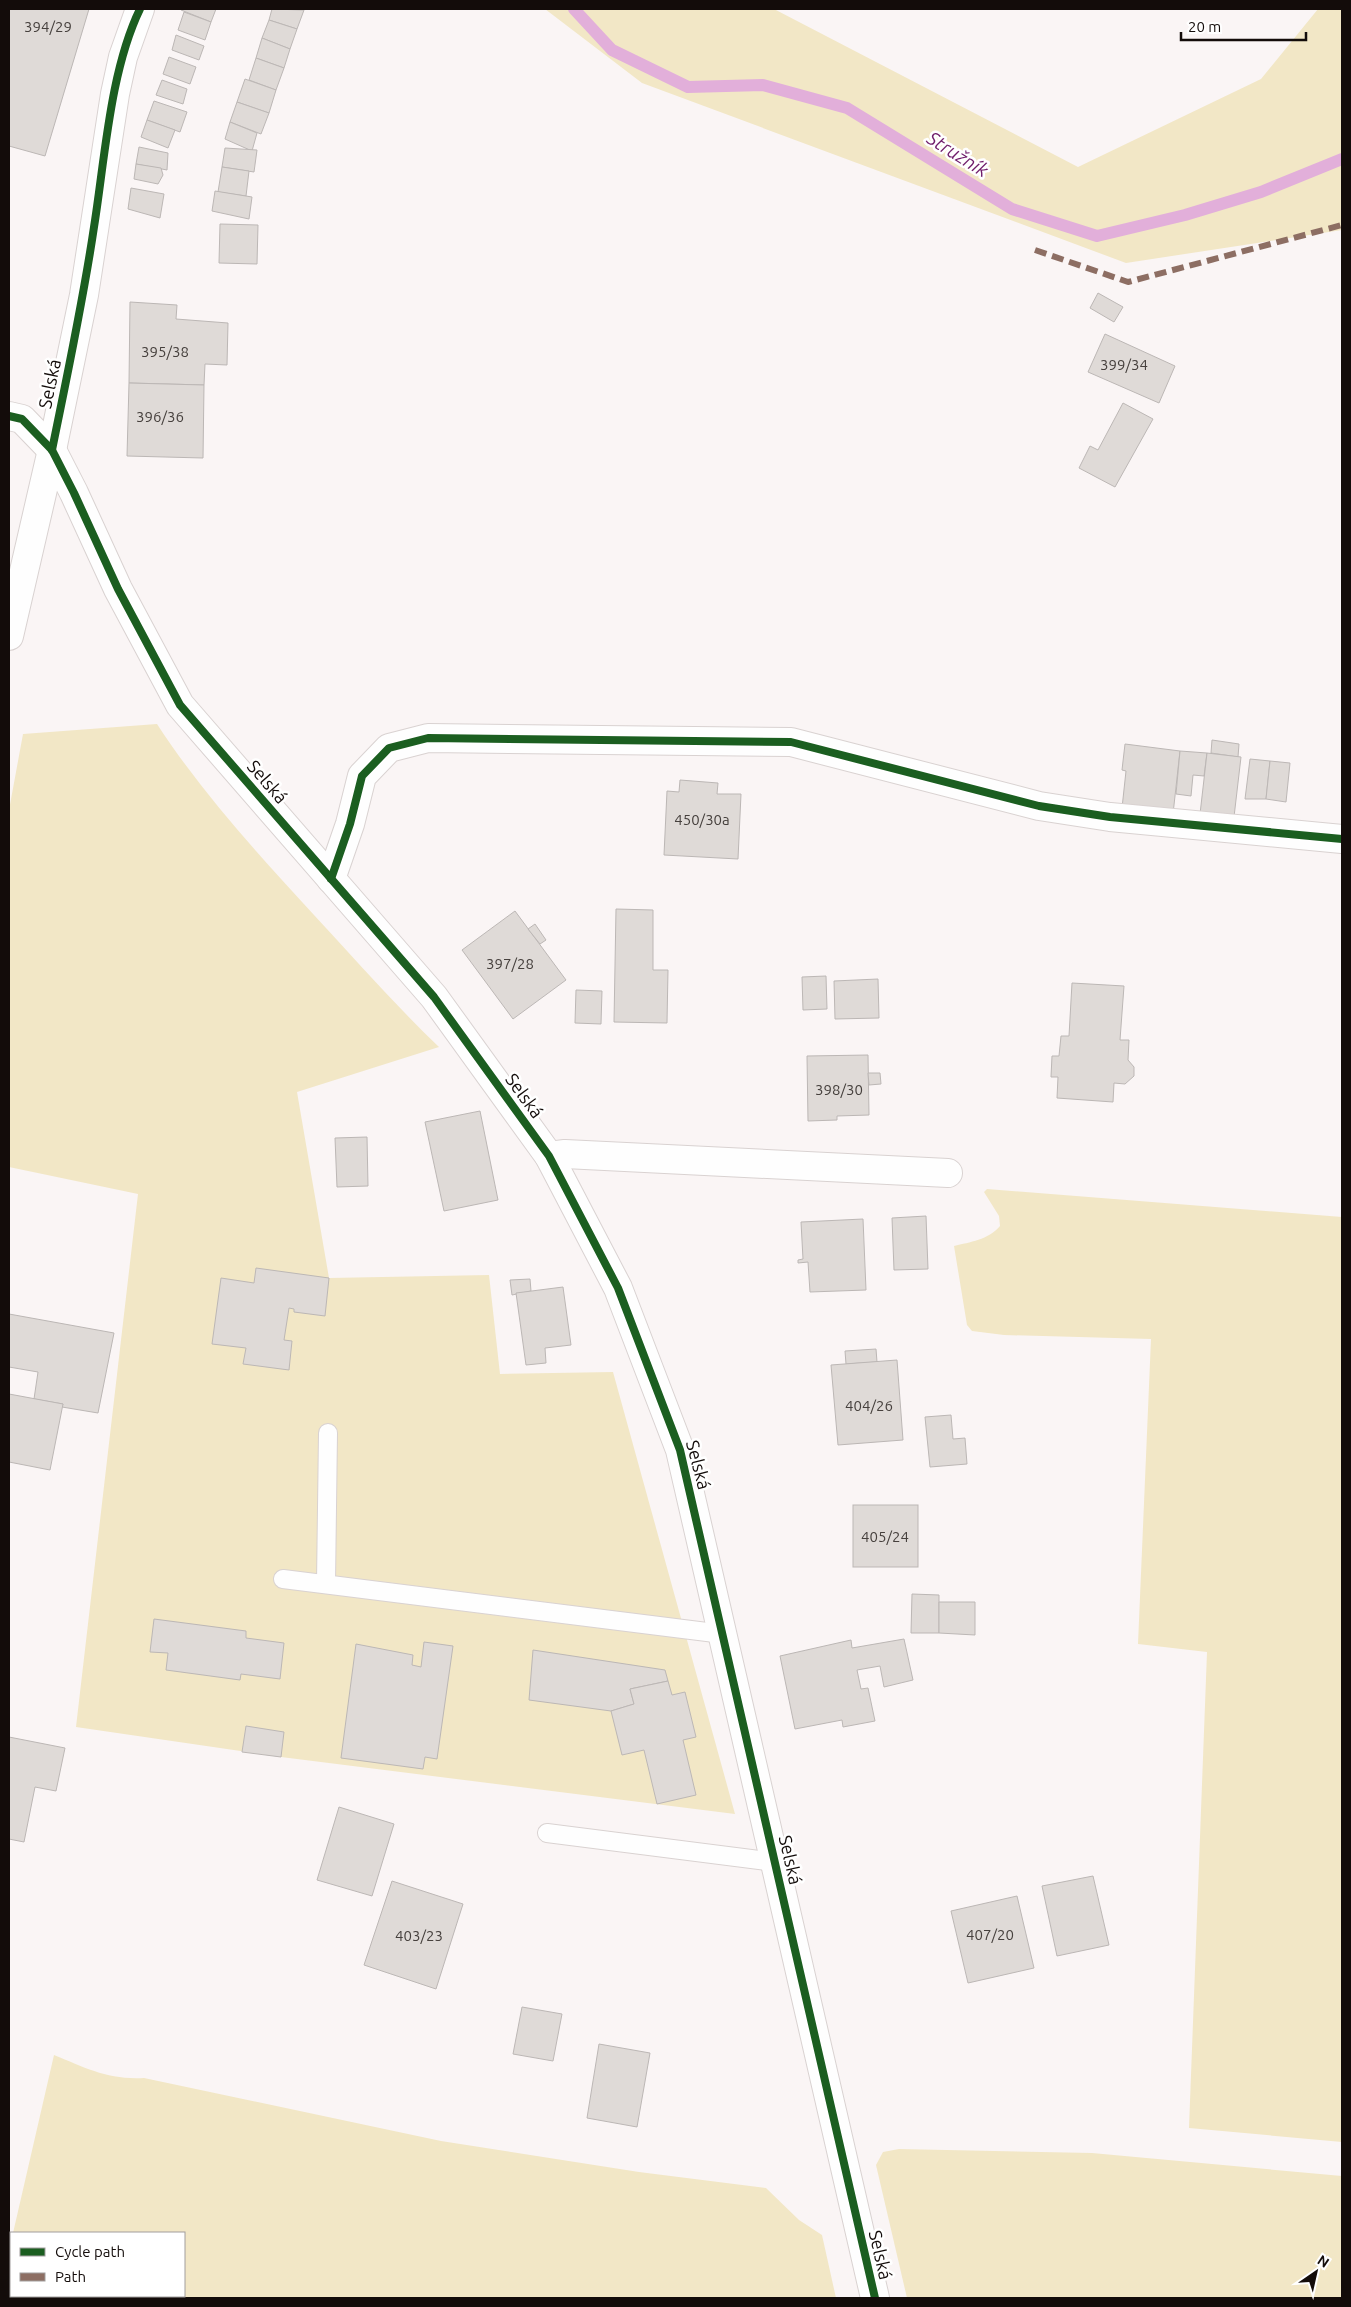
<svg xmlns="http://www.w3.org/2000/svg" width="1351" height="2307" font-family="Ubuntu,sans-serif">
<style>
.green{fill:#f2e7c6}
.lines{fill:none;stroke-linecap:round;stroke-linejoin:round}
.stream{stroke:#e2afda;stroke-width:12}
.building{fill:#dfdad7;stroke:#bcb7b5}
.service-casing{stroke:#d9d2d1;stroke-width:20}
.minor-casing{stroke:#d9d2d1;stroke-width:30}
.service{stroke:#fefefe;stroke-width:18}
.minor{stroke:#fefefe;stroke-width:28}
.quiet{stroke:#8d6e63;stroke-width:6;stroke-dasharray:12 6;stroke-linecap:butt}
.cycleway-casing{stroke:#fff;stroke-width:11}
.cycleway{stroke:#1b5e20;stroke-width:8}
.labels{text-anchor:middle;stroke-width:5;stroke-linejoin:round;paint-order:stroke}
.number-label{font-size:15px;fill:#46403d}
.street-label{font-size:18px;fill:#130c0a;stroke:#fff}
.water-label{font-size:19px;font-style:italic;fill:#6f1c6a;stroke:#fff}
</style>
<rect width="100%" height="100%" fill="#faf5f5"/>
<g class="green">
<path d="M 545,9 L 774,9 L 1078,167 L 1261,79 L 1318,9 L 1342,9 L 1342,230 L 1126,263 L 642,83 Z"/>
<path d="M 157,724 C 202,793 258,854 314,915 C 355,959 395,1005 439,1047 L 297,1092 L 329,1278 L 489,1275 L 500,1374 L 613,1372 L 735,1814 L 281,1757 L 76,1727 L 138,1194 L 9,1167 L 9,810 L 23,734 Z"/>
<path d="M 987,1189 L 1342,1217 L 1342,2142 L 1189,2128 L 1207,1652 L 1138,1644 L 1151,1339 L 1004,1335 L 972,1331 L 967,1325 L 954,1246 C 970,1242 988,1240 1000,1226 L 999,1216 L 984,1192 Z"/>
<path d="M 54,2055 C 86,2068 108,2080 144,2078 L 441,2141 L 639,2172 L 766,2188 L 799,2220 L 822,2235 L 836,2298 L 9,2298 L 9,2251 L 11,2240 L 11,2296 L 184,2296 L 184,2233 L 13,2233 Z"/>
<path d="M 899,2149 L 1092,2153 L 1342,2176 L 1342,2298 L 907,2298 L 876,2165 L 883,2152 Z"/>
</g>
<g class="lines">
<path class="stream" d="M 574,9 L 612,50 L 688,87 L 763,85 L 847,108 L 1012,209 L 1097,236 L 1185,215 L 1261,192 L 1342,159"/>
</g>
<g class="building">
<path d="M 9,9 L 89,9 L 45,156 L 9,146 Z"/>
<path d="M 181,9 L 216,9 L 211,22 L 181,10 Z"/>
<path d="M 272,9 L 304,10 L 297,29 L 269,20 Z"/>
<path d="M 184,12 L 211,22 L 205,40 L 178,30 Z"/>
<path d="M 269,20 L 297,29 L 290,49 L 262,38 Z"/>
<path d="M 176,35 L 204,46 L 199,60 L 172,50 Z"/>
<path d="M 262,38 L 290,49 L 284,68 L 256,58 Z"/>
<path d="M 169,57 L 196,67 L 190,84 L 163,74 Z"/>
<path d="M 256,58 L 284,68 L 276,90 L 249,80 Z"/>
<path d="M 245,79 L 276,90 L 269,113 L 237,102 Z"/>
<path d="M 162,80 L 187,89 L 183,104 L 156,95 Z"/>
<path d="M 154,101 L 187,112 L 180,132 L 147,120 Z"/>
<path d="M 237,102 L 269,113 L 261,134 L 230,122 Z"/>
<path d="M 147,120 L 175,130 L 168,148 L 141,137 Z"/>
<path d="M 230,122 L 257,133 L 252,151 L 225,139 Z"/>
<path d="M 139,147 L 168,153 L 167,170 L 136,164 Z"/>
<path d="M 225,148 L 257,150 L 254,172 L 222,167 Z"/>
<path d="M 136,164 L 161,168 L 163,175 L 158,184 L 134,179 Z"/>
<path d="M 222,167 L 249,171 L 246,196 L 218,192 Z"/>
<path d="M 131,188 L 164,194 L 160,218 L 128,209 Z"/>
<path d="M 215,191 L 252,197 L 249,219 L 212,211 Z"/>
<path d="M 220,224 L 258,225 L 257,264 L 219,263 Z"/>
<path d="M 1098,293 L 1123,307 L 1114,322 L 1090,308 Z"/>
<path d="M 130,302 L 177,305 L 176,319 L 228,323 L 227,365 L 205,364 L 204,385 L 129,383 Z"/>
<path d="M 1105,334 L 1175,366 L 1159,403 L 1088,372 Z"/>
<path d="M 129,383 L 204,385 L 203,458 L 127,456 Z"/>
<path d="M 1123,403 L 1153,419 L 1115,487 L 1079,468 L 1090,446 L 1098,450 Z"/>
<path d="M 1212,740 L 1239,744 L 1238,757 L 1211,753 Z"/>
<path d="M 1125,744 L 1180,751 L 1173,814 L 1122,808 L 1126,771 L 1122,770 Z"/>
<path d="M 1180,751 L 1207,753 L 1204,776 L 1193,775 L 1191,796 L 1176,794 Z"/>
<path d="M 1207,753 L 1241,757 L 1234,817 L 1200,814 Z"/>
<path d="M 1250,759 L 1270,761 L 1266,799 L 1245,799 Z"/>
<path d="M 1270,761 L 1290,763 L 1286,802 L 1266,799 Z"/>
<path d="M 680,780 L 718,783 L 717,794 L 741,794 L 738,859 L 664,855 L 667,791 L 679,792 Z"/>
<path d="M 616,909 L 653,910 L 653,970 L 668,970 L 667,1023 L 614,1022 Z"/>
<path d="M 515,911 L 566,980 L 513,1019 L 462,950 Z"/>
<path d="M 535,924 L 546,940 L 540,944 L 528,929 Z"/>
<path d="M 826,976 L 827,1009 L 803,1010 L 802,977 Z"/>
<path d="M 878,979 L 879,1018 L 835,1019 L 834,981 Z"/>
<path d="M 1072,983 L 1124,986 L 1120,1040 L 1129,1040 L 1128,1060 L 1134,1067 L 1134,1076 L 1125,1084 L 1114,1083 L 1113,1102 L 1057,1098 L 1058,1077 L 1051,1077 L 1052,1056 L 1059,1056 L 1061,1036 L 1069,1036 Z"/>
<path d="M 576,990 L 602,991 L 601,1024 L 575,1023 Z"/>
<path d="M 868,1055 L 869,1115 L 837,1116 L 837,1120 L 808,1121 L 807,1056 Z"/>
<path d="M 868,1073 L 880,1073 L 881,1084 L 869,1085 Z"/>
<path d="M 480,1111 L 498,1200 L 444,1211 L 425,1122 Z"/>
<path d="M 367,1137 L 368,1186 L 337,1187 L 335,1138 Z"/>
<path d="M 926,1216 L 928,1269 L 894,1270 L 892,1218 Z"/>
<path d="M 863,1219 L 866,1290 L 810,1292 L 808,1262 L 798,1263 L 798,1260 L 803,1259 L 801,1222 Z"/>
<path d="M 256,1268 L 329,1278 L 325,1316 L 294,1312 L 294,1309 L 289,1308 L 284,1340 L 292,1341 L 289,1370 L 243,1364 L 246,1348 L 212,1344 L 221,1278 L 254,1283 Z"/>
<path d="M 530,1279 L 531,1291 L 512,1295 L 510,1280 Z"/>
<path d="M 563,1287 L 571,1345 L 545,1348 L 546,1363 L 526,1365 L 516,1293 Z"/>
<path d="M 9,1314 L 114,1333 L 98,1413 L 62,1407 L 63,1404 L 34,1399 L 38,1372 L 9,1367 Z"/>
<path d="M 876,1349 L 877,1362 L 846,1364 L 845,1351 Z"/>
<path d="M 897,1360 L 903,1440 L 838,1445 L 831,1365 Z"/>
<path d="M 9,1394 L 63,1404 L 50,1470 L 9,1462 Z"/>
<path d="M 951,1415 L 953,1439 L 965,1438 L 967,1464 L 930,1467 L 925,1417 Z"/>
<rect x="853" y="1505" width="65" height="62"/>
<path d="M 912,1594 L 939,1595 L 939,1633 L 911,1633 Z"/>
<path d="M 939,1602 L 975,1602 L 975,1635 L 939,1633 Z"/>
<path d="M 154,1619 L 246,1631 L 246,1638 L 284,1643 L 280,1679 L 241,1674 L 240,1680 L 166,1670 L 168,1653 L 150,1652 Z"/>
<path d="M 904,1639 L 913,1680 L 884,1687 L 880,1666 L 857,1670 L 861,1689 L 868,1688 L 875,1721 L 843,1727 L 842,1720 L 795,1729 L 780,1656 L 851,1640 L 852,1648 Z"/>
<path d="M 424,1642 L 453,1646 L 437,1759 L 425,1757 L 423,1769 L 341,1758 L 356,1644 L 413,1655 L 412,1665 L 421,1667 Z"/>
<path d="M 533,1650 L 665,1670 L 668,1681 L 630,1689 L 634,1704 L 611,1711 L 529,1700 Z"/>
<path d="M 668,1681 L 672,1695 L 685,1692 L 696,1737 L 683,1740 L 696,1795 L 657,1804 L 644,1750 L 622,1755 L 611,1711 L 634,1704 L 630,1689 Z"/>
<path d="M 246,1726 L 284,1732 L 281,1757 L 242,1752 Z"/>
<path d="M 9,1737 L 65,1748 L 56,1791 L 35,1787 L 24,1842 L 9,1839 Z"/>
<path d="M 339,1807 L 394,1824 L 372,1896 L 317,1880 Z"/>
<path d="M 1093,1876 L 1109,1945 L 1057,1956 L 1042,1886 Z"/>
<path d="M 392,1881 L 463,1904 L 436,1989 L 364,1965 Z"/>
<path d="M 1017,1896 L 1034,1968 L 968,1983 L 951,1911 Z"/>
<path d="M 522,2007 L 562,2014 L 553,2061 L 513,2054 Z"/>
<path d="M 599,2044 L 650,2053 L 637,2127 L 587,2118 Z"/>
</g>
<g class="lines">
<defs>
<g id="service">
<path d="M 283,1579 L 723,1634"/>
<path d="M 326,1583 L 328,1433"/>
<path d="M 547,1833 L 775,1862"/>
</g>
<g id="minor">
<path d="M 9,416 L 22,419 L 52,450 L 74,493 L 118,589 L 180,705 L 434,997 L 549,1156 L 618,1288 L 680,1450 L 875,2298"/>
<path d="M 9,636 L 52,450 L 84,295 L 115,94 L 123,57 L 140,9"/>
<path d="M 331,879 L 350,824 L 362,776 L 389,748 L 428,738 L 791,742 L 1039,806 L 1110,817 L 1342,839"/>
<path d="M 549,1156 L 565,1154 L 948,1173"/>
</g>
</defs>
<use href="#service" class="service-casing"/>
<use href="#minor" class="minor-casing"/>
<use href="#service" class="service"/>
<use href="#minor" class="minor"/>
<path class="quiet" d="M 1035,250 L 1128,282 L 1342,225"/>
<defs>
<g id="cycleway">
<path d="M 9,416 L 22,419 L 52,450 L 74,493 L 118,589 L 180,705 L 434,997 L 549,1156 L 618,1288 L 680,1450 L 875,2298"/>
<path d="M 52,450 C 67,376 83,302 94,227 C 105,158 110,71 140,9"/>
<path d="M 331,879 L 350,824 L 362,776 L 389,748 L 428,738 L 791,742 L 1039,806 L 1110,817 L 1342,839"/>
</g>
</defs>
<use href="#cycleway" class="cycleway-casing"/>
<use href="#cycleway" class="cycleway"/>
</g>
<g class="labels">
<g class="number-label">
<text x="48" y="32">394/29</text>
<text x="165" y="357">395/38</text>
<text x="1124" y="370">399/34</text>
<text x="160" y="422">396/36</text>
<text x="702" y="825">450/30a</text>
<text x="510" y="969">397/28</text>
<text x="839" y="1095">398/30</text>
<text x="869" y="1411">404/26</text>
<text x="885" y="1542">405/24</text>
<text x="990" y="1940">407/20</text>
<text x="419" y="1941">403/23</text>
</g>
<g class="street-label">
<text transform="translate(50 384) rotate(-78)" y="6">Selská</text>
<text transform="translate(267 782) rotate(49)" y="6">Selská</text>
<text transform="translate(524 1096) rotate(54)" y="6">Selská</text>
<text transform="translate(698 1465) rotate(75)" y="6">Selská</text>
<text transform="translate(790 1860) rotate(77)" y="6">Selská</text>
<text transform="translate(880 2255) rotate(77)" y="6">Selská</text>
</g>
<g class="water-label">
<text transform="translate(958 154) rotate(32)" y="7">Stružník</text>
</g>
</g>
<rect width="1351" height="2307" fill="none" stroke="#130c0a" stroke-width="20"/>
<rect x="10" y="2232" width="175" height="65" fill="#ffffff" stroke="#a19e9d"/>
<rect x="20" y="2248" width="25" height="8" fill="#1b5e20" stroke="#a19e9d"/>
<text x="55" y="2257" font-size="15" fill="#130c0a">Cycle path</text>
<rect x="20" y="2273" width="25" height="8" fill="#8d6e63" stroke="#a19e9d"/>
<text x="55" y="2282" font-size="15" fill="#130c0a">Path</text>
<g transform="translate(1316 2272) rotate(34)" stroke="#ffffff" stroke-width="4" paint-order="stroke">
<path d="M0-4L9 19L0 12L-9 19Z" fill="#130c0a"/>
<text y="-8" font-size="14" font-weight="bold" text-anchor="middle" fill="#130c0a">N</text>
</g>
<path d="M1181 32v8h125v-8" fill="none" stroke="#130c0a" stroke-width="2.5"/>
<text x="1188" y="32" font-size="15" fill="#130c0a" stroke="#ffffff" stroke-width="4" paint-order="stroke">20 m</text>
</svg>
